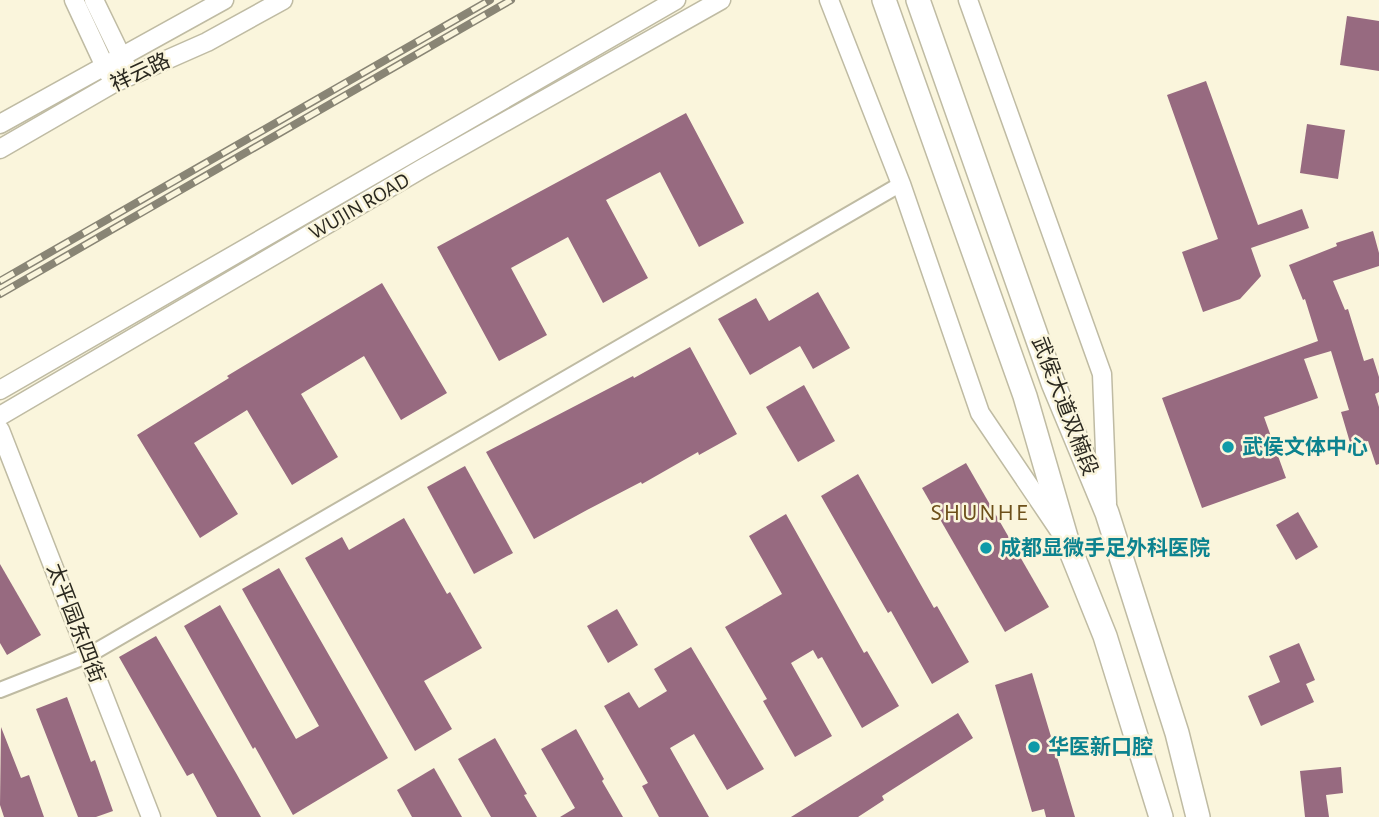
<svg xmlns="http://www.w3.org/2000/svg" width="1379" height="817" font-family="'Alegreya Sans','Noto Sans SC',sans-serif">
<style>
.building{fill:#976a80}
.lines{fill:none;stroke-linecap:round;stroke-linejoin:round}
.minor-casing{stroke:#bfbba3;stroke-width:18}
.tertiary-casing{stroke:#bfbba3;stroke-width:21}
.primary-casing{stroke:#bfbba3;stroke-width:26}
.minor{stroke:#fff;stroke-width:14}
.tertiary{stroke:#fff;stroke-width:18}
.primary{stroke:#fff;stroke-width:23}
.rail-casing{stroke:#898575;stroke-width:8}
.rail{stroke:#faf5dc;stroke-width:5;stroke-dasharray:16;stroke-linecap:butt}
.culture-dot{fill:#0f9aa8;stroke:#faf5dc;stroke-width:2.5}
.labels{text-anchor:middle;stroke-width:5;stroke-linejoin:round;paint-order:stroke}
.street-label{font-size:21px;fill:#2a281f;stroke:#faf5dc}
.culture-label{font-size:21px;font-weight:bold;fill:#0d838f;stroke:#faf5dc;text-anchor:start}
.quarter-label{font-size:24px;letter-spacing:2px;fill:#6d501a;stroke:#faf5dc}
</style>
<rect width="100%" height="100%" fill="#faf5dc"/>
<g class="building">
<path d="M 1347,16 L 1379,21 L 1379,71 L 1340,65 Z"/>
<path d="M 1206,81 L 1258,225 L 1302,209 L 1309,228 L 1251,248 L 1261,276 L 1240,299 L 1203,312 L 1182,252 L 1218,239 L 1167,95 Z"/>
<path d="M 686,113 L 744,223 L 699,247 L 660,172 L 606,200 L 648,278 L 603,303 L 568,237 L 511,268 L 547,335 L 499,361 L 437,247 Z"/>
<path d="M 1307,124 L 1345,130 L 1338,179 L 1300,173 Z"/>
<path d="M 1373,231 L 1379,253 L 1379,266 L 1333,281 L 1345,310 L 1348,309 L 1364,361 L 1373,358 L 1379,377 L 1379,392 L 1375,394 L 1379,407 L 1379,464 L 1376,465 L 1368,441 L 1351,446 L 1341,412 L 1349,410 L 1331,351 L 1304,359 L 1318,398 L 1264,417 L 1286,478 L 1202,508 L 1162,398 L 1318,341 L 1305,299 L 1303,300 L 1289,265 L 1337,246 L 1336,243 Z"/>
<path d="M 382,283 L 447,393 L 401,420 L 364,356 L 301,394 L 338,457 L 292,485 L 247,410 L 194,443 L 238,514 L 200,538 L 137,435 L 229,378 L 227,376 Z"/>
<path d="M 818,292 L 850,348 L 813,369 L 800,346 L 750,375 L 718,319 L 756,298 L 769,321 Z"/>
<path d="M 690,347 L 737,434 L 699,455 L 698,452 L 642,484 L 641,482 L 587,510 L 534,539 L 486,452 L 633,376 L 634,378 Z"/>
<path d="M 804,385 L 835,441 L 798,462 L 766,407 Z"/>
<path d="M 966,463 L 1049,607 L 1005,632 L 922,488 Z"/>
<path d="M 465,466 L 513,553 L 474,574 L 427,487 Z"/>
<path d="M 858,474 L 934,608 L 937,606 L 969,662 L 932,684 L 891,611 L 888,613 L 821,496 Z"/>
<path d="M 1298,512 L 1318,547 L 1296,560 L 1276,525 Z"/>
<path d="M 786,514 L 864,653 L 867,651 L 899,706 L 862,728 L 822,657 L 818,659 L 813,650 L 791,663 L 832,736 L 795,757 L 763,701 L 767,699 L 725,627 L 782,594 L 749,536 Z"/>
<path d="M 404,518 L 447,594 L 450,592 L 482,648 L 424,681 L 452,729 L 415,751 L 305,558 L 342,537 L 349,550 Z"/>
<path d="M 0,564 L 41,635 L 7,655 L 0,643 Z"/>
<path d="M 279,568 L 388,758 L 293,815 L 255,747 L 253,749 L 184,626 L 220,605 L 296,739 L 319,726 L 242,589 Z"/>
<path d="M 617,609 L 638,645 L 608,663 L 587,626 Z"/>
<path d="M 156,636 L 236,773 L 261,817 L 217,817 L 193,773 L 187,776 L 119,657 Z"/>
<path d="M 1299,643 L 1315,680 L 1306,684 L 1314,702 L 1261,726 L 1248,696 L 1280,682 L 1269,656 Z"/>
<path d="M 691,647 L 764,769 L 727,790 L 694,734 L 670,748 L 709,817 L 659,817 L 642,786 L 648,783 L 604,706 L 629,692 L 639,708 L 667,691 L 654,669 Z"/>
<path d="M 1032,673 L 1075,817 L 1046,817 L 1044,809 L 1032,812 L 995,685 Z"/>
<path d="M 67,697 L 91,762 L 95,760 L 113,811 L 96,817 L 78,817 L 36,709 Z"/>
<path d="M 958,713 L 973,738 L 882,796 L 884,800 L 858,817 L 791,817 Z"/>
<path d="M 1,727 L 21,778 L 29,775 L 44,817 L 4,817 L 0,805 Z"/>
<path d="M 576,729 L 604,779 L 602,781 L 623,817 L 560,817 L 575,808 L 541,749 Z"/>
<path d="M 495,738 L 527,794 L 524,795 L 537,817 L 491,817 L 458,759 Z"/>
<path d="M 1341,767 L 1343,793 L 1326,795 L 1329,817 L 1305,817 L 1300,771 Z"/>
<path d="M 434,768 L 462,817 L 412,817 L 397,790 Z"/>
</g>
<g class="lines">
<defs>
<path id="minor" d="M 0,690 L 89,655 L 901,184"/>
<g id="tertiary">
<path d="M 74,0 L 108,73"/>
<path d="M 94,0 L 126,66"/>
<path d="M 829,0 L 901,184 L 980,413 L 1059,530"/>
<path d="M 968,0 L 1102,374 L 1107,503"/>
<path d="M 0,124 L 224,0"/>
<path d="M 0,149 L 114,83 L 207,42 L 283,0"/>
<path d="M 0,390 L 676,0"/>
<path d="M 0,416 L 423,168 L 721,0"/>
<path d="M 0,430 L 151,817"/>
</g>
<g id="primary">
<path d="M 884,0 L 1025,396 L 1068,544 L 1105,636 L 1161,817"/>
<path d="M 918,0 L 1053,383 L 1107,513 L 1177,733 L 1198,817"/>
</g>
</defs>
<use href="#minor" class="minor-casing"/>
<use href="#tertiary" class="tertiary-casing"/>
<use href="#primary" class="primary-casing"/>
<use href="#minor" class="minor"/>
<use href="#tertiary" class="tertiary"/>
<use href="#primary" class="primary"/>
<defs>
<g id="rail">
<path d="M 0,281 L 490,0"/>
<path d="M 0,294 L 511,0"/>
</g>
</defs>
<use href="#rail" class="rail-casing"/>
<use href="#rail" class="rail"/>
</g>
<g class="culture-dot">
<circle cx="1228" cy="447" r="7"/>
<circle cx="986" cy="548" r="7"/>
<circle cx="1034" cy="747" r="7"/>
</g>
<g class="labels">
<g class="street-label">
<text transform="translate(140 72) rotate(-25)" y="7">祥云路</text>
<text transform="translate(359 206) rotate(-30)" y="7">WUJIN ROAD</text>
<text transform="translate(1065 406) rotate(69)" y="7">武侯大道双楠段</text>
<text transform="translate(76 623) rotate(69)" y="7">太平园东四街</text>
</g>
<g class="culture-label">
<text x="1242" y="454">武侯文体中心</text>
<text x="1000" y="555">成都显微手足外科医院</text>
<text x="1048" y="754">华医新口腔</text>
</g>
<g class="quarter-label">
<text x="980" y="520">SHUNHE</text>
</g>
</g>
</svg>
